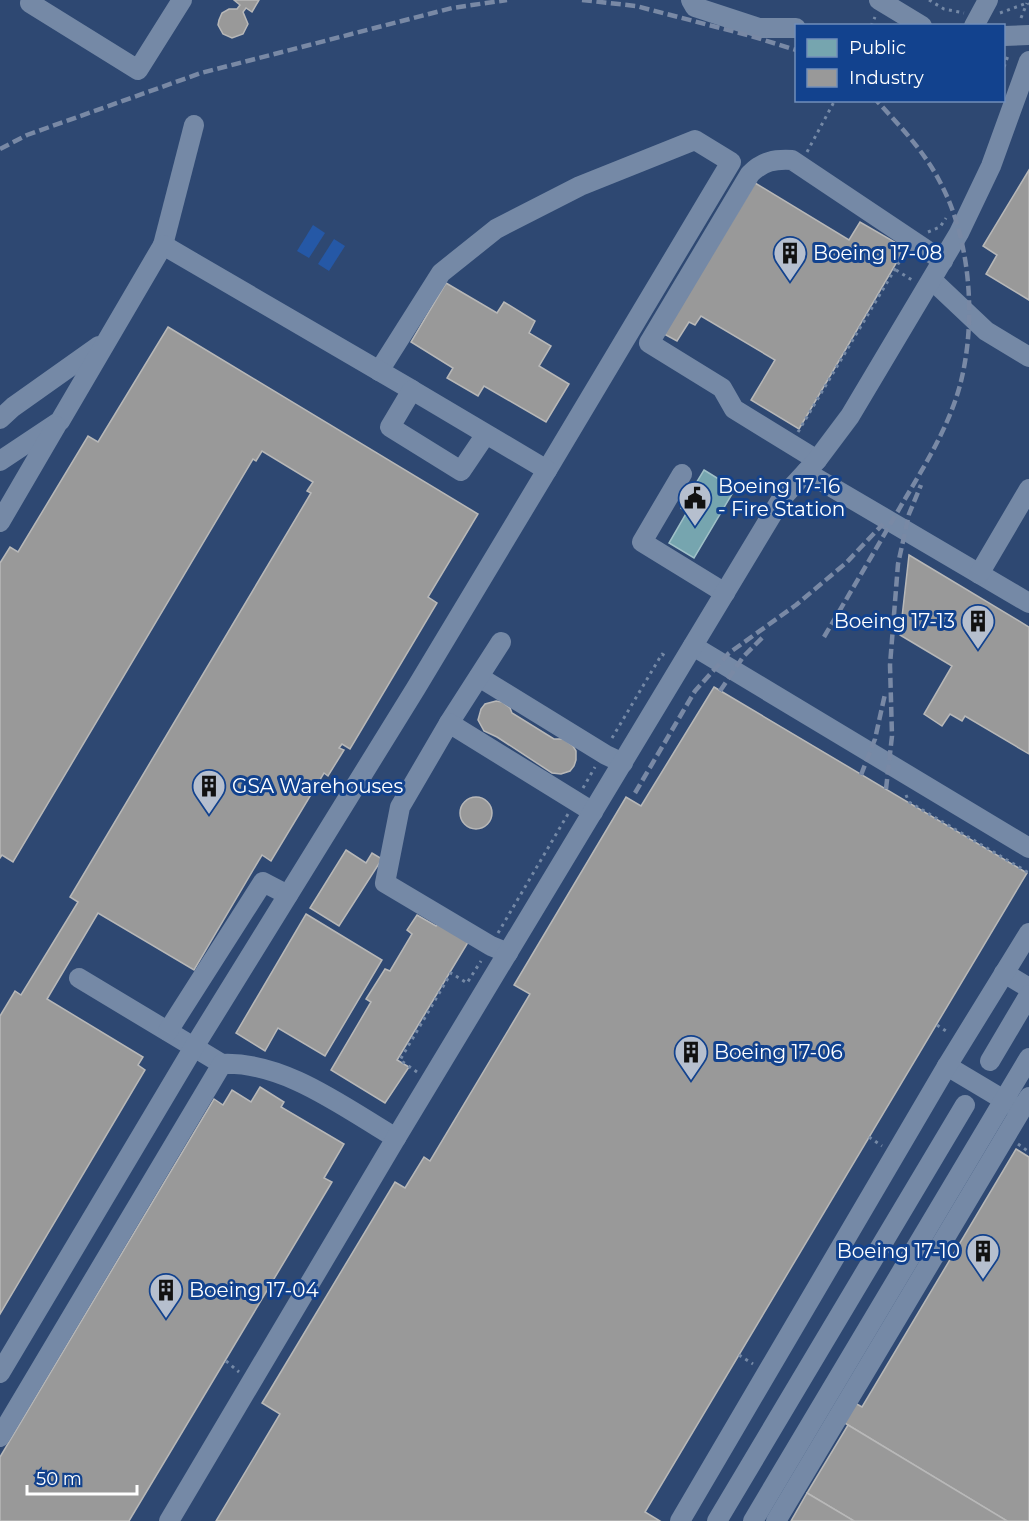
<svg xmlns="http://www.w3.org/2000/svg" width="1029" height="1521" font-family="Montserrat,sans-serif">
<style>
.park{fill:#2558a6}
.public{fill:#76a5af;stroke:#9fc0c7;stroke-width:1.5}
.industry{fill:#999;stroke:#b8b8b8;stroke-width:1.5}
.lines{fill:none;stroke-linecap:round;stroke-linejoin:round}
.path{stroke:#7589a6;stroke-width:3;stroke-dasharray:3 4.5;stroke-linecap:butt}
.minor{stroke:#7589a6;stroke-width:20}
.rail{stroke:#7989a5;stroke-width:4.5;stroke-dasharray:10 4.5;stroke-linecap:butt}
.labels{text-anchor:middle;stroke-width:6;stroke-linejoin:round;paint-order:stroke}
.poi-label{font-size:20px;fill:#fff;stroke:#12428e;text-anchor:start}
</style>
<rect width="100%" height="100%" fill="#2e4872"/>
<g class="park">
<path d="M 313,225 L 325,233 L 309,258 L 297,251 Z"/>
<path d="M 334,239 L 345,246 L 329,271 L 318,264 Z"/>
</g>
<path class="public" d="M 704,470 L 735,489 L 694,558 L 669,543 L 687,512 L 681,508 Z"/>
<g class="industry">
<path d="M 259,0 L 252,12 L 246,8 L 243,12 L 248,24 L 243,34 L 232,38 L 223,34 L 218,25 L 219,20 L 222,13 L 229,9 L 237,9 L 240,5 L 234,0 Z"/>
<path d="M 1029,170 L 1029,300 L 986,274 L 997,255 L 983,246 Z"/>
<path d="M 755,183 L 849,240 L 860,222 L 905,248 L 799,429 L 751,400 L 775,360 L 701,316 L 695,325 L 689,322 L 677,341 L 664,334 Z"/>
<path d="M 446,283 L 497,313 L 504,302 L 535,321 L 529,333 L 551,346 L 539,366 L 569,384 L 546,422 L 484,386 L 478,396 L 447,378 L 453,368 L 411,342 Z"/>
<path d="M 168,327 L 478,514 L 428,597 L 437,603 L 350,749 L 342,744 L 339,748 L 344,750 L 328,776 L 324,773 L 271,861 L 262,855 L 194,970 L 98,913 L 47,999 L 143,1057 L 138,1065 L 145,1070 L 0,1314 L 0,1016 L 15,991 L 21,995 L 78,902 L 70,897 L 311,493 L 307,491 L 313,482 L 262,451 L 256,461 L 253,459 L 13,862 L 2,855 L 0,858 L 0,563 L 10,547 L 18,552 L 88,436 L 98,442 Z"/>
<path d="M 909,555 L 1029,627 L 1029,754 L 965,716 L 962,721 L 950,714 L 942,726 L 924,714 L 952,666 L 900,635 Z"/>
<path d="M 714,687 L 1027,873 L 645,1512 L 660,1521 L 216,1521 L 280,1414 L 262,1403 L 270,1390 L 395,1182 L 405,1188 L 424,1157 L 430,1161 L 530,994 L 514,985 L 626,797 L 641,806 Z"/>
<path d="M 496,701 L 502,702 L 510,708 L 512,713 L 554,739 L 563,739 L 573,746 L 576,751 L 576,760 L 574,766 L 570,771 L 561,774 L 552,773 L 497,737 L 484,731 L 478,720 L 481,709 L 485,704 Z"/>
<circle cx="476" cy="813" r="16"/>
<path d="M 346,850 L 366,863 L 372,853 L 382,859 L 339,926 L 310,908 Z"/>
<path d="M 306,914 L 382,960 L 325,1056 L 278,1028 L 265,1051 L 236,1033 Z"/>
<path d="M 417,915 L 436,926 L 440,920 L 470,939 L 397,1060 L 409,1067 L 385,1103 L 331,1070 L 371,1002 L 366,999 L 385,969 L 390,971 L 412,934 L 407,930 Z"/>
<path d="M 260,1087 L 284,1102 L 281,1107 L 344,1144 L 324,1178 L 332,1182 L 129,1521 L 0,1521 L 0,1457 L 214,1099 L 223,1105 L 232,1090 L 251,1102 Z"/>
<path d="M 1016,1149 L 1029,1157 L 1029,1521 L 1007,1521 L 843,1422 L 855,1403 L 862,1407 Z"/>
<path d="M 848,1425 L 1007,1521 L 854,1521 L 807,1493 Z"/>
<path d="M 807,1493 L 854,1521 L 791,1521 Z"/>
</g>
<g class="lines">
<g class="path">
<path d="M 929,0 L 944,9 L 964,13"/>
<path d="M 1000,13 L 1027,3 L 1029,4"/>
<path d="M 1021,18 L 1027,3"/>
<path d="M 871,26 L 875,17"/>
<path d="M 1004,67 L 1009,53"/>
<path d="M 807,152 L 835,100"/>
<path d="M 928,232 L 940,227 L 946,218"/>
<path d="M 896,270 L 912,280"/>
<path d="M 798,432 L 904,254"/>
<path d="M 612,738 L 662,654 L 667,657"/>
<path d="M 583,788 L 595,767"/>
<path d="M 906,795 L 909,802 L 1029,873"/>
<path d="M 498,933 L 568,814"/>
<path d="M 937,1025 L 949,1033"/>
<path d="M 417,1072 L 400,1060 L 451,973 L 467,983 L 481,961"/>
<path d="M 869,1137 L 882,1146"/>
<path d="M 1018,1144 L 1029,1152"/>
<path d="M 739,1355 L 753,1364"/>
<path d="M 226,1361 L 239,1372"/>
</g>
<g class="minor">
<path d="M 31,0 L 30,3 L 138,70 L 182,0"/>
<path d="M 691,0 L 695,7 L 759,28 L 796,28"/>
<path d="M 879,0 L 922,26"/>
<path d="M 974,26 L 988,0"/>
<path d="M 1004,36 L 1029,35"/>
<path d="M 163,245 L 194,125"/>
<path d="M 932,280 L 986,331 L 1029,357"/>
<path d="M 379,371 L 441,273 L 496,229 L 580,186 L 695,140 L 731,162 L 547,470"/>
<path d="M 0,419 L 13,407 L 99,346"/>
<path d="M 817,460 L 734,409 L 722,388 L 649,343 L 750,174 C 763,161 775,159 792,160 L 943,261"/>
<path d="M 0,461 L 60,421 L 163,245 L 412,390"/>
<path d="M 806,472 L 1029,603"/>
<path d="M 682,474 L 642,542 L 725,593"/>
<path d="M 0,522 L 56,426"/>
<path d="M 979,574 L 1029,489"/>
<path d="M 693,646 L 1029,848"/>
<path d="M 479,677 L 606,755 L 623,763"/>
<path d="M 449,723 L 501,642"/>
<path d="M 508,953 L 491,946 L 385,883 L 400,807 L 449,723 L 593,812"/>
<path d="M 1004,973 L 1029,988"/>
<path d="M 79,978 L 222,1064"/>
<path d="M 168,1031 L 263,882 L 288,895"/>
<path d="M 990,1061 L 1029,995"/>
<path d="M 947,1066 L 1014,1106"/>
<path d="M 0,1373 L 194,1047 L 416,688 L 547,470 L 412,390 L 390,427 L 461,471 L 486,434"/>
<path d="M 0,1437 L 222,1064 C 284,1061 345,1108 396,1138"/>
<path d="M 169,1521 L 396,1138 L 782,498 L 817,460 L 850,416 L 959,233 L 991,166 L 1029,61"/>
<path d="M 680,1521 L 947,1066 L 1029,933"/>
<path d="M 717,1521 L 965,1105"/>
<path d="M 753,1521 L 1029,1058"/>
<path d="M 776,1521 L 1029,1097"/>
</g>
<g class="rail">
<path d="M 582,0 L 636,6 L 751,36 L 796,50"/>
<path d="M 0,149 L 27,135 L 201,73 L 452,8 L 507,0"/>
<path d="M 824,637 C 850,593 876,549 902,504 C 925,465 952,422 962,377 C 976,316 970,238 940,182 C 924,151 900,126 876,100"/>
<path d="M 720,691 L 743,657 L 764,636"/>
<path d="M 861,775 L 875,739 L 885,694"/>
<path d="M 886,789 L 892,736 L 890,665 L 898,564 L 909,514 L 921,485"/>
<path d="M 635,793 L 695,691 L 729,653 L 796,605 L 846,563 L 883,524"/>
</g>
</g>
<defs>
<symbol id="building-pin" viewBox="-11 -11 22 30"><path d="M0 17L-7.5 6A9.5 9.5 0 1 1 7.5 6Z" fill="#b6bfce" stroke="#12428e"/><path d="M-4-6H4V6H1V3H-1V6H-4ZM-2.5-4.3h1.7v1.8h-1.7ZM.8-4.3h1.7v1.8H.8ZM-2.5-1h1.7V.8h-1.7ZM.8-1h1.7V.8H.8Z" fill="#111"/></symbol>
<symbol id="civic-pin" viewBox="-11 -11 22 30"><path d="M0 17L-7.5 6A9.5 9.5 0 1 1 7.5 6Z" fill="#b6bfce" stroke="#12428e"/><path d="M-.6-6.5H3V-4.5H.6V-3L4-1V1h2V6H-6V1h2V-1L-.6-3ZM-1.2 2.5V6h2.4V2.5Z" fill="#111"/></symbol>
</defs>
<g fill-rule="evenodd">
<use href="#building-pin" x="771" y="234" width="38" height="52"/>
<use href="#civic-pin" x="676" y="479" width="38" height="52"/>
<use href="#building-pin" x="959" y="602" width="38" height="52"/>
<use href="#building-pin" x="190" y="767" width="38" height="52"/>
<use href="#building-pin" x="672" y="1033" width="38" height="52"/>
<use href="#building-pin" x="964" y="1232" width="38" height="52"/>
<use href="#building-pin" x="147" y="1271" width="38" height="52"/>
</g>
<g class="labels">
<g class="poi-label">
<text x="813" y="260">Boeing 17-08</text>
<text x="718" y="493">Boeing 17-16<tspan x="718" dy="23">- Fire Station</tspan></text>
<text x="955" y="628" text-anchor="end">Boeing 17-13</text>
<text x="232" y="793">GSA Warehouses</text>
<text x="714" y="1059">Boeing 17-06</text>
<text x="960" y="1258" text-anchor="end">Boeing 17-10</text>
<text x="189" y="1297">Boeing 17-04</text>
</g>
</g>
<rect x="795" y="24" width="210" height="78" fill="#12428e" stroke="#718ebb" stroke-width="1.5"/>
<rect x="807" y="39" width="30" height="18" fill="#76a5af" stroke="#718ebb" stroke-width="1.5"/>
<text x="849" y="54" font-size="18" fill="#ffffff">Public</text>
<rect x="807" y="69" width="30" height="18" fill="#999999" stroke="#718ebb" stroke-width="1.5"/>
<text x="849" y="84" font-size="18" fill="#ffffff">Industry</text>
<path d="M27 1485v9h110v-9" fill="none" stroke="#ffffff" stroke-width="3"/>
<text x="36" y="1485" font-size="18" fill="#ffffff" stroke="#12428e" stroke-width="4.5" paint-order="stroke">50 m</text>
</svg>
